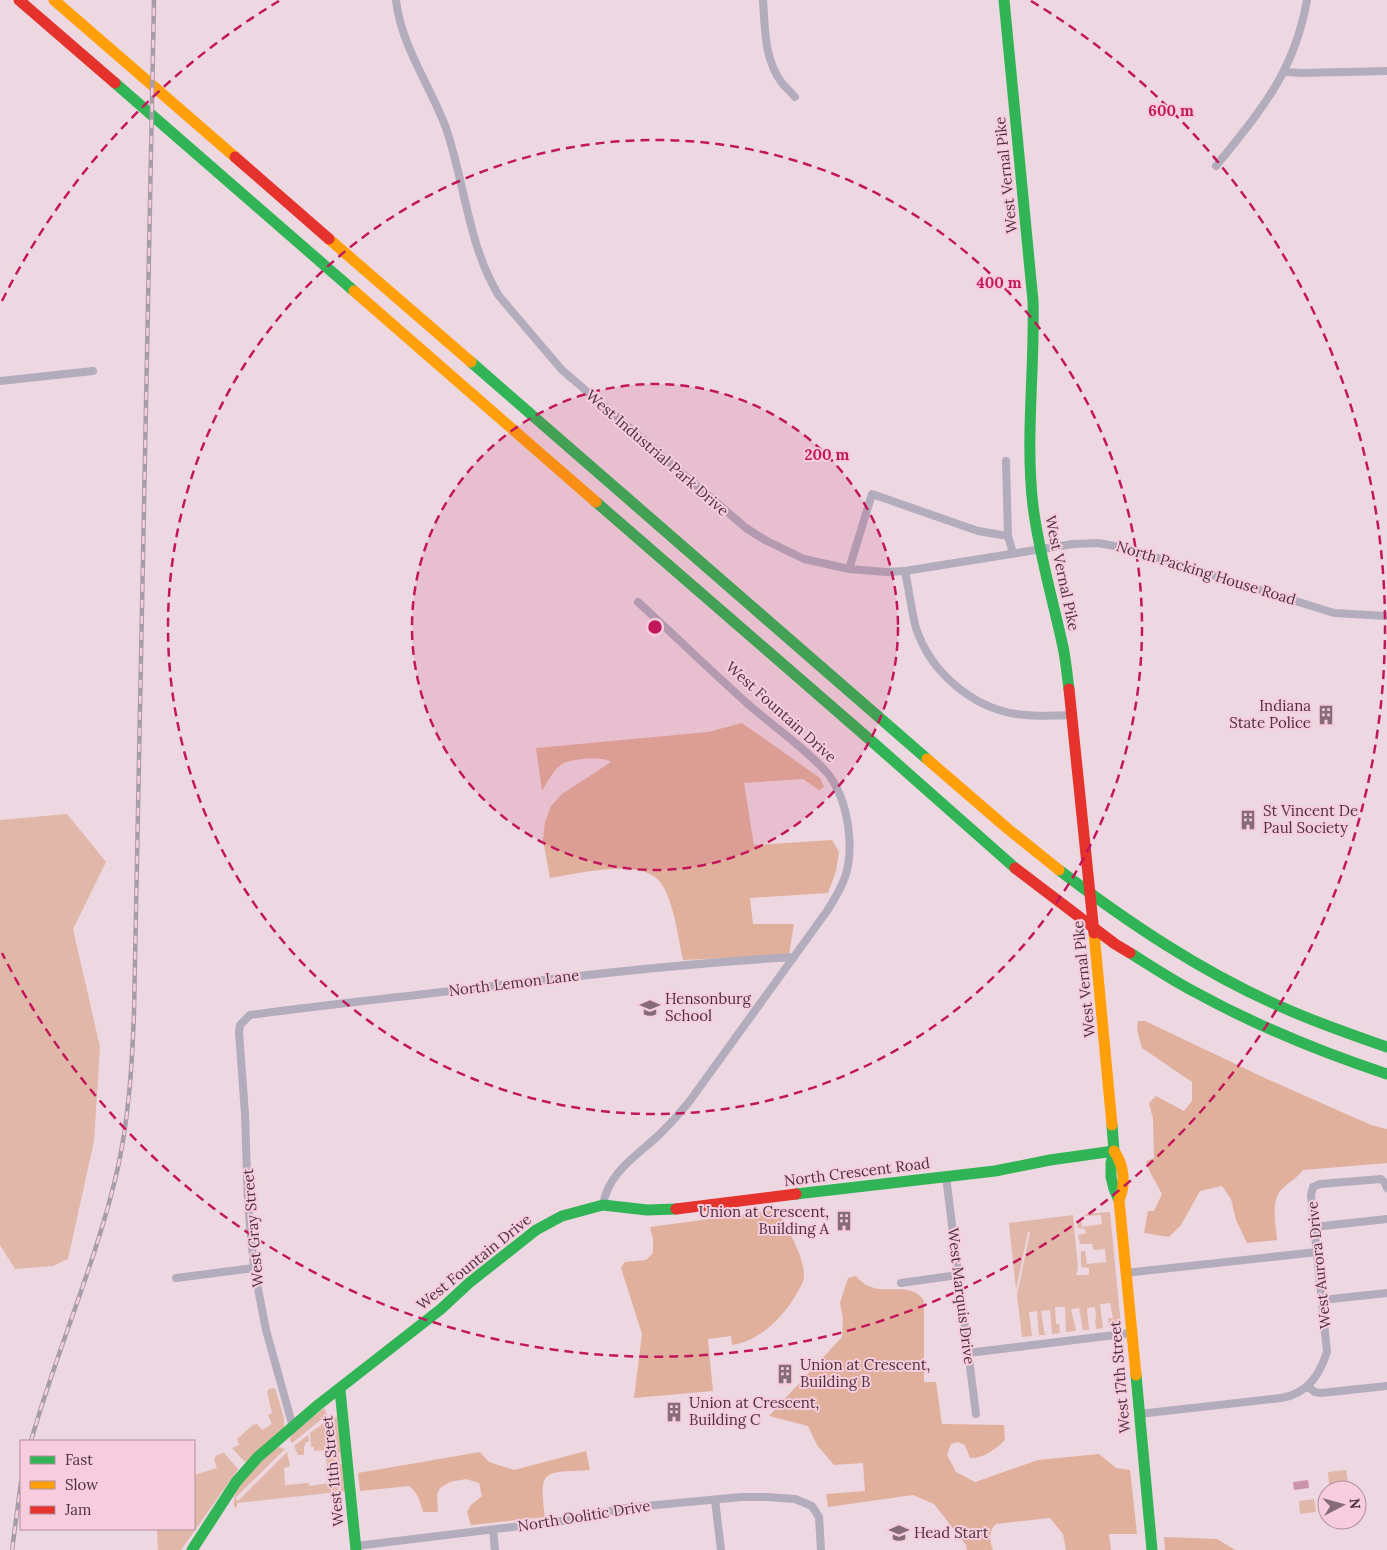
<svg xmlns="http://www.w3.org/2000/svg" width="1387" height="1550" font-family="Lora,serif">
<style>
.green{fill:#e0b7a8}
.forest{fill:#e0b09d}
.water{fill:#cd92ac}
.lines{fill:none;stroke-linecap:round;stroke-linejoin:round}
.street{stroke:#b2acbc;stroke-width:8}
.fast{stroke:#30b455;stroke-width:11}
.slow{stroke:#ff9f0a;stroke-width:11}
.jam{stroke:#e5322d;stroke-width:11}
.rail-casing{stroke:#a79da9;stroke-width:4.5}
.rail{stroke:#f7cdde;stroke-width:2.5;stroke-dasharray:8;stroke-linecap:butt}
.ring{fill:none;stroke:#c2185b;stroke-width:2.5;stroke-dasharray:9 6}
.labels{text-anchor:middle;stroke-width:4;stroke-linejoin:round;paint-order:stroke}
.street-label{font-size:15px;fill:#4d323e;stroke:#f7cdde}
.poi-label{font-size:15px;fill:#4d323e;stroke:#f7cdde;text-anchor:start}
.centre{fill:#c2185b;stroke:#f7cdde;stroke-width:2.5}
.ring-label{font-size:15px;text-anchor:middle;font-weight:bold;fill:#c2185b;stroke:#f7cdde;stroke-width:4;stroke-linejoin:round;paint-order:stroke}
</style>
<rect width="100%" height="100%" fill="#edd7e0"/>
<g class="green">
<path d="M 67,814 L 106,862 L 73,929 L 100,1047 L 94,1141 L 68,1259 L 53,1266 L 15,1269 L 0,1245 L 0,820 Z"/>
<path d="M 1110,1212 L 1121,1326 L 1109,1327 L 1108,1318 L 1113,1318 L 1110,1303 L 1100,1304 L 1103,1328 L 1096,1329 L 1095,1320 L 1096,1319 L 1095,1307 L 1087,1308 L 1089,1330 L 1083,1330 L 1079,1308 L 1071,1309 L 1076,1331 L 1066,1332 L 1065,1307 L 1055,1307 L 1056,1324 L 1059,1324 L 1060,1333 L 1052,1334 L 1050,1310 L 1041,1311 L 1045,1335 L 1039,1335 L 1037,1311 L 1029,1312 L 1032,1336 L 1022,1337 L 1017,1295 L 1030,1232 L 1028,1232 L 1016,1290 L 1009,1223 L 1073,1215 L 1078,1268 L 1076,1275 L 1089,1275 L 1089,1268 L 1081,1267 L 1081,1251 L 1085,1251 L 1087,1264 L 1106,1262 L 1105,1249 L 1094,1250 L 1092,1244 L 1080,1244 L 1078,1235 L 1086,1233 L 1085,1229 L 1078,1228 L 1077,1221 L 1081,1220 L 1082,1227 L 1102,1224 L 1101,1215 L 1085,1216 L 1085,1214 Z"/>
<path d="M 275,1388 L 284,1418 L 284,1427 L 246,1462 L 244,1461 L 232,1448 L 239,1445 L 237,1439 L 253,1425 L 257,1424 L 262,1430 L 272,1424 L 268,1415 L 272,1413 L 267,1392 L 269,1389 Z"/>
<path d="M 324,1408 L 327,1415 L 292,1443 L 290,1440 L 291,1435 Z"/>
<path d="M 338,1417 L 343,1461 L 341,1462 L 340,1453 L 337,1453 L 333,1418 Z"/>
<path d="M 331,1418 L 338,1490 L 341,1489 L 337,1455 L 339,1455 L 340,1464 L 343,1464 L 346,1491 L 237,1503 L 237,1508 L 234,1506 C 230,1486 262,1460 276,1448 L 279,1447 L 285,1449 L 235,1498 L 238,1501 L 287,1452 L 290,1466 L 284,1468 L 285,1485 L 309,1483 L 309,1486 L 329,1483 L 325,1450 L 314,1451 L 314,1447 L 311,1447 L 310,1433 Z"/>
<path d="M 308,1435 L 309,1442 L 305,1442 L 306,1445 L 304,1446 L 304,1455 L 298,1455 L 294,1446 Z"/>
<path d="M 224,1453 L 238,1469 L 181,1550 L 158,1550 L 157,1529 L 194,1529 L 194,1475 L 217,1468 L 214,1459 L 217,1455 Z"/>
<path d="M 1346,1470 L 1348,1482 L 1329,1484 L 1328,1472 Z"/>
<path d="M 1314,1499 L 1316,1512 L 1300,1514 L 1299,1501 Z"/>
</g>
<g class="forest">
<path d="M 742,723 L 820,778 L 824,787 L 819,790 L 803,779 L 744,783 L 754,845 L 832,840 L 839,852 L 836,871 L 828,893 L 750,898 L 753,924 L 794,924 L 789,955 L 683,960 C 678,937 674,902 661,883 C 643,857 577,874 550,878 L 543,840 L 545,822 L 551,806 L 562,794 L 611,762 C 602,756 574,759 564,763 C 555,767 547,782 542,791 L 536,748 L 708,732 Z"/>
<path d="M 1138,1021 L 1145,1021 L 1267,1079 L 1371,1125 L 1387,1129 L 1387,1163 L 1303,1170 C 1297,1178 1289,1182 1282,1189 C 1270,1201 1276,1225 1277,1240 L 1247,1243 L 1236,1220 L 1231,1199 L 1222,1186 L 1200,1191 L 1181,1225 L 1169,1237 L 1144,1233 L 1148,1211 L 1154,1211 L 1162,1194 L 1150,1172 L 1146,1161 L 1154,1158 L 1153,1119 L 1149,1103 L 1156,1096 L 1184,1111 L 1192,1101 L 1192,1082 L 1142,1048 L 1137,1030 Z"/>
<path d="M 777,1210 C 787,1228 805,1257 804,1277 C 803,1284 799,1289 796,1295 C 782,1318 760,1341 732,1345 L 731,1336 L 708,1339 L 713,1391 L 634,1398 L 642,1334 L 621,1268 L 625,1262 L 646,1260 L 653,1253 L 653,1239 L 650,1227 Z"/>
<path d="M 856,1276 C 877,1303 908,1276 924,1301 L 924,1382 L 936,1382 L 942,1424 L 1004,1425 L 1005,1440 C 994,1450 985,1458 970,1458 L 965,1445 L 958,1442 L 951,1444 L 947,1455 L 956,1472 L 975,1482 L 1038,1460 L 1099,1454 L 1116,1468 L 1130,1470 L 1137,1534 L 1109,1534 L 1111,1550 L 1066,1550 L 1063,1534 L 1050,1518 L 996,1524 C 989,1530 989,1541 993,1550 L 967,1550 L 966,1545 L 934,1504 L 913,1495 L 828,1507 L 826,1494 L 865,1491 L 863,1463 L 834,1465 L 817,1445 L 808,1426 L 769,1416 L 842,1337 L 843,1319 L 840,1303 L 848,1278 Z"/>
<path d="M 586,1451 L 590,1470 C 545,1473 538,1467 545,1517 L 471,1525 L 467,1512 L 471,1505 L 482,1496 L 479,1483 L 466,1479 L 450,1482 L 440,1488 L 437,1494 L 438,1512 L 423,1512 C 420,1501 418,1493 409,1486 L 360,1491 L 358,1473 L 480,1452 L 489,1462 L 514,1470 Z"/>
<path d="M 1164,1537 L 1217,1539 L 1235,1550 L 1165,1550 Z"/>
</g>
<path class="water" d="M 1308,1480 L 1309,1488 L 1294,1490 L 1293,1482 Z"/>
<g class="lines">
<g class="street">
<path d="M 396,0 C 401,46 430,85 446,128 C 465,184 468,245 499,296 L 562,370 L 746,528 L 765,540 L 804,559 L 849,569 L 886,572 L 905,571 C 909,590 911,609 916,628 C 930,671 971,707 1016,714 C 1035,717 1054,716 1073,715"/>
<path d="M 763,0 C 765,27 764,60 782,83 C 786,88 791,92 795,97"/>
<path d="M 1285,72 L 1302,73 L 1387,71"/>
<path d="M 1216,166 C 1261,110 1294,73 1307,0"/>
<path d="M 0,381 L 93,371"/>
<path d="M 1006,461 L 1008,536"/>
<path d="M 849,569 L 872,494 L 978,531 L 1008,536 L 1013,553"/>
<path d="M 905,571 L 1073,544 L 1098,543 L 1126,548 L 1334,613 L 1387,616"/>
<path d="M 946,1177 L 976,1414"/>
<path d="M 603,1205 C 608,1172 638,1155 660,1134 C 670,1124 680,1113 689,1102 L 827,911 C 834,900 841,889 845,877 C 855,847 848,801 829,775 C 809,751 773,726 749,705 C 711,671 675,636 638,602"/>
<path d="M 1314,1227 L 1387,1219"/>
<path d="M 1125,1273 L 1317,1252"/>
<path d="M 176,1278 L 254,1268"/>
<path d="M 901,1283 L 958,1275"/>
<path d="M 1322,1300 L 1387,1293"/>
<path d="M 968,1353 L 1131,1333"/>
<path d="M 1308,1387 L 1315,1392 L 1321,1393 L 1387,1386"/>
<path d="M 1139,1414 L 1281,1398 C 1307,1394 1319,1376 1327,1352 L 1311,1195 L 1313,1187 L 1320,1184 L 1381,1179 L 1385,1183 L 1387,1188"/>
<path d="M 293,1427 L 266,1330 L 254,1268 L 248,1204 L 245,1114 L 239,1032 L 240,1025 L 250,1015 C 325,1005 401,997 476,988 C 582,975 687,963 794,957"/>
<path d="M 715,1500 L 721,1550"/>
<path d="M 493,1530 L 495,1550"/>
<path d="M 356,1546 L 570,1520 L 625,1508 L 741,1497 L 766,1497 L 795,1499 L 812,1506 L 819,1517 L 821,1550"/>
</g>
<g class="fast">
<path d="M 1004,0 L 1033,301 C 1035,369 1025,438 1033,506 C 1039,554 1053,600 1063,647 C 1066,661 1067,675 1069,689"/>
<path d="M 115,83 L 354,291"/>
<path d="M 471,362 L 927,759"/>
<path d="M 596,502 L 876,745 L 1015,868"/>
<path d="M 1059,870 C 1129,923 1203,973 1284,1008 C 1318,1023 1352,1035 1387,1047"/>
<path d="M 1130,953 C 1151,966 1172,980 1193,991 C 1255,1025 1320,1052 1387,1074"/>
<path d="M 1112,1125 L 1114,1151 L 1111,1163 L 1111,1177 L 1114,1189 L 1119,1200"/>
<path d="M 796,1194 L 995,1171 L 1050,1160 L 1114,1151"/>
<path d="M 1136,1375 L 1152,1550"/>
<path d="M 340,1390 L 356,1550"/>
<path d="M 192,1550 L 236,1482 L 258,1457 L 318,1405 L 441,1309 L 469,1283 L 536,1230 L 562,1216 L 603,1205 L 647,1210 L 676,1209"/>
</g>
<g class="slow">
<path d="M 54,0 L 235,157"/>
<path d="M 329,239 L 471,362"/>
<path d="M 354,291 L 596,502"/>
<path d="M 927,759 L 1008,829 L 1059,870"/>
<path d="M 1094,933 L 1112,1125"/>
<path d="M 1114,1151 C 1124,1165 1126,1184 1119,1200 L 1136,1375"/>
</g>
<g class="jam">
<path d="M 19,0 L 115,83"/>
<path d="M 235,157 L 329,239"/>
<path d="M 1069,689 L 1094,933"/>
<path d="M 1015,868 L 1115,944 L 1130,953"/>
<path d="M 676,1209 L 796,1194"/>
</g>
<defs>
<g id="rail">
<path d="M 31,1441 C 57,1349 97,1261 118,1167 C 129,1116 132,1065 134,1013 L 154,0"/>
<path d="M 12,1550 L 21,1482"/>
</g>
</defs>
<use href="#rail" class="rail-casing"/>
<use href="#rail" class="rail"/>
</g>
<circle cx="655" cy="627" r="243" fill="#c2185b" fill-opacity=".12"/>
<g class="ring">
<circle cx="655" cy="627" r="243"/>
<circle cx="655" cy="627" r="487"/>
<path d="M2 301A730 730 0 0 1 279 1M1031 1A730 730 0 1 1 2 953"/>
</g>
<defs>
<symbol id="building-bare" viewBox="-9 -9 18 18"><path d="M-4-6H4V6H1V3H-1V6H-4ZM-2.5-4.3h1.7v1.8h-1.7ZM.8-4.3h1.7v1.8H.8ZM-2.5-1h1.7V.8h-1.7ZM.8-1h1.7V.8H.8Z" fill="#856c77" stroke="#f7cdde" stroke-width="2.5" paint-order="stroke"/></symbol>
<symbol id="school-bare" viewBox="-9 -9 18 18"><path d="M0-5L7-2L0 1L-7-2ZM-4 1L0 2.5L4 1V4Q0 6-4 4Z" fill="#856c77" stroke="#f7cdde" stroke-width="2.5" paint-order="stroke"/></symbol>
</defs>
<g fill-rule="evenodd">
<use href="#building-bare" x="1312" y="701" width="28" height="28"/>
<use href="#building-bare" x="1234" y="806" width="28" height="28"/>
<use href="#school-bare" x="636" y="994" width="28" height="28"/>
<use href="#building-bare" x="830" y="1207" width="28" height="28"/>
<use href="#building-bare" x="771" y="1360" width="28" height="28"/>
<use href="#building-bare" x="660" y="1398" width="28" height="28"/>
<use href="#school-bare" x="885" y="1519" width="28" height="28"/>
</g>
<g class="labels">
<g class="street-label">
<text transform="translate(1006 175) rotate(-96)" y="5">West Vernal Pike</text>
<text transform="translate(657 453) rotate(41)" y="5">West Industrial Park Drive</text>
<text transform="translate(1062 573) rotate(78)" y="5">West Vernal Pike</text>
<text transform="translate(1206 573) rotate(17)" y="5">North Packing House Road</text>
<text transform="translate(781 712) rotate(42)" y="5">West Fountain Drive</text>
<text transform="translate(1084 979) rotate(-96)" y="5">West Vernal Pike</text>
<text transform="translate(514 983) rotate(-7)" y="5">North Lemon Lane</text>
<text transform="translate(857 1172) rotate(-7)" y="5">North Crescent Road</text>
<text transform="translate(253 1228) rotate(-95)" y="5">West Gray Street</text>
<text transform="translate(474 1262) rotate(-39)" y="5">West Fountain Drive</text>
<text transform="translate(1319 1265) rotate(-96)" y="5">West Aurora Drive</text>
<text transform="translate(961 1296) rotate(83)" y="5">West Marquis Drive</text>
<text transform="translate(1120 1377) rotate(-95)" y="5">West 17th Street</text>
<text transform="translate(333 1471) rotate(-96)" y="5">West 11th Street</text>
<text transform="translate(584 1516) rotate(-9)" y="5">North Oolitic Drive</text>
</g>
<g class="poi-label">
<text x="1311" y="711" text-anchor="end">Indiana<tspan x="1311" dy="17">State Police</tspan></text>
<text x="1263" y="816">St Vincent De<tspan x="1263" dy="17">Paul Society</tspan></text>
<text x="665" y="1004">Hensonburg<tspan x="665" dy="17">School</tspan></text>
<text x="829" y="1217" text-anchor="end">Union at Crescent,<tspan x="829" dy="17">Building A</tspan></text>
<text x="800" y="1370">Union at Crescent,<tspan x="800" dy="17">Building B</tspan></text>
<text x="689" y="1408">Union at Crescent,<tspan x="689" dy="17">Building C</tspan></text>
<text x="914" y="1538">Head Start</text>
</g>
</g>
<circle cx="655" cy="627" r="8" class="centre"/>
<g class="ring-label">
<text x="1171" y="116">600 m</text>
<text x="999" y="288">400 m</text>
<text x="827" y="460">200 m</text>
</g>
<rect x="20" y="1440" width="175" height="90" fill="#f7cdde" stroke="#b38f9e"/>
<rect x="30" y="1456" width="25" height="8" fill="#30b455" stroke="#b38f9e"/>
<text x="65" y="1465" font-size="15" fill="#4d323e">Fast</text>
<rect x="30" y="1481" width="25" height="8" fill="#ff9f0a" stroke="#b38f9e"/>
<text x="65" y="1490" font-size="15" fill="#4d323e">Slow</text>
<rect x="30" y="1506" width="25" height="8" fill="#e5322d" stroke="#b38f9e"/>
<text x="65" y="1515" font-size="15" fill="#4d323e">Jam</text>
<g transform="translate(1342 1505) rotate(84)"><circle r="24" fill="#f7cdde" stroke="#b38f9e"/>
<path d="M0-4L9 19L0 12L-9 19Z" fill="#856c77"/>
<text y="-8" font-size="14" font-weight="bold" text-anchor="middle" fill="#4d323e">N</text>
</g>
</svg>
